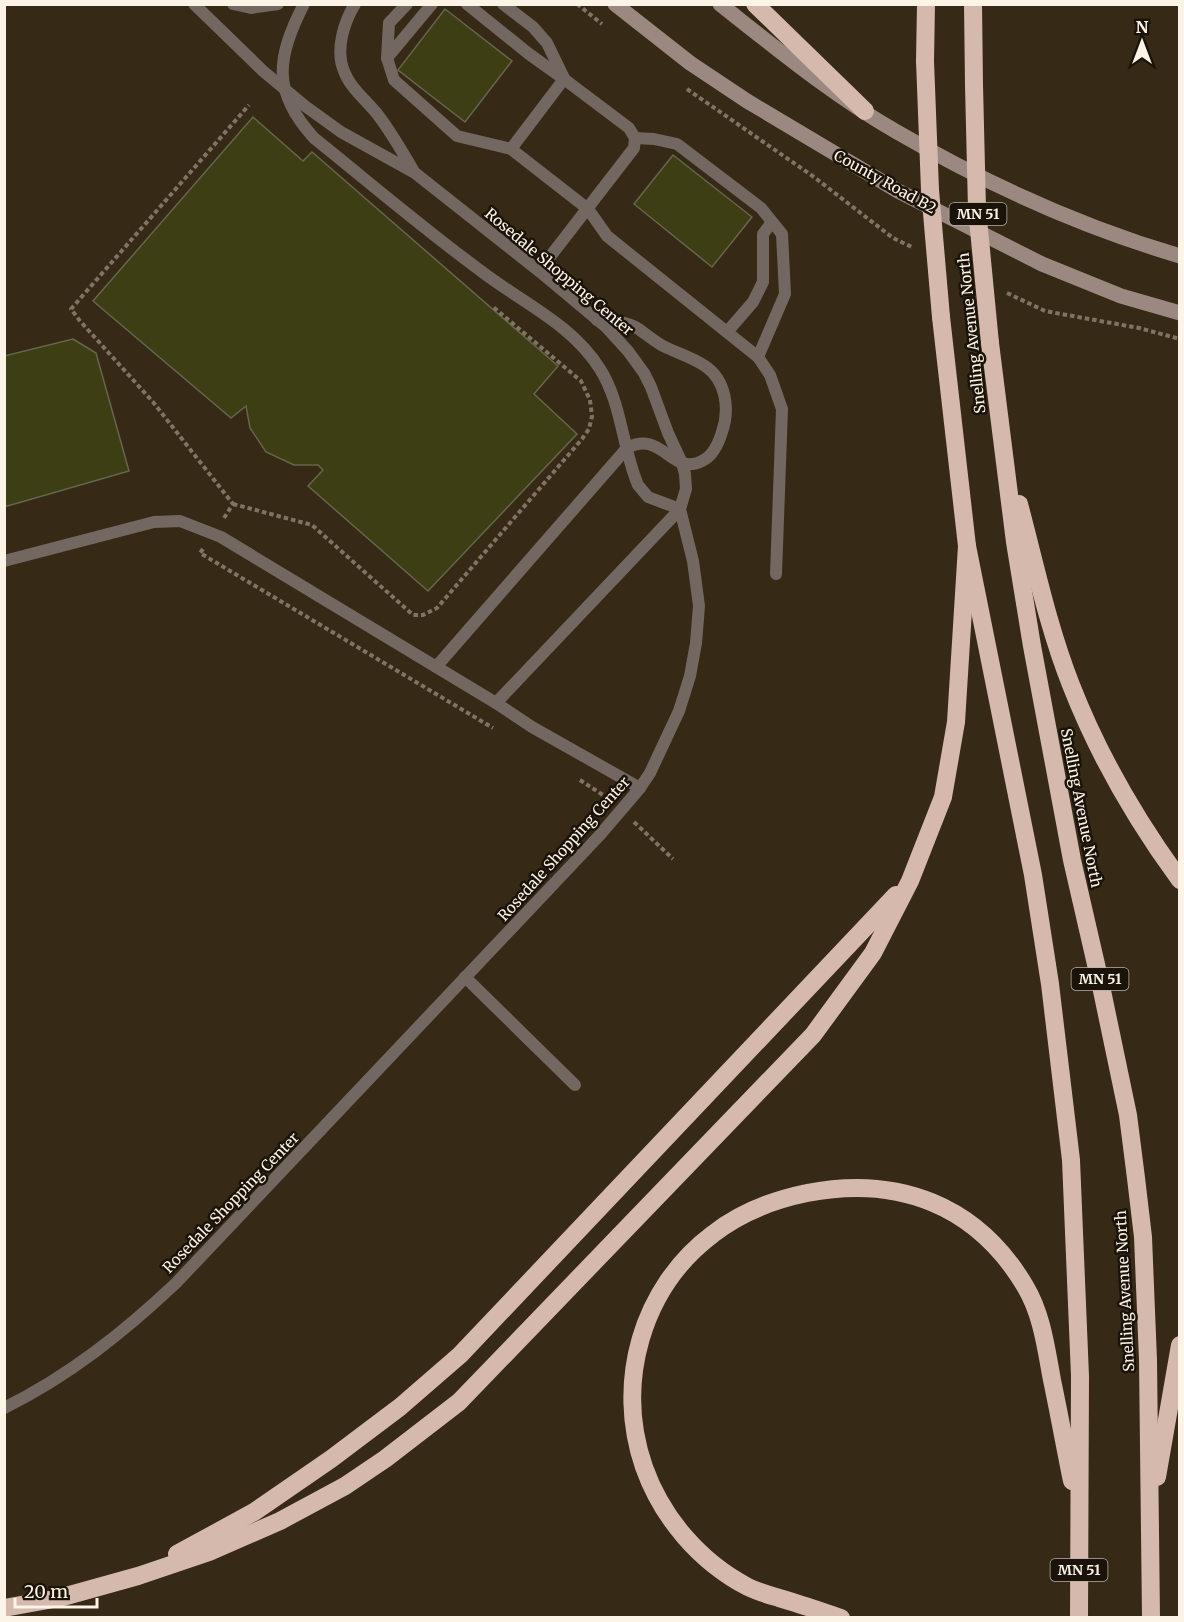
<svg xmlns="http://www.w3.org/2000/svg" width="1184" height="1622" font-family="Merriweather,serif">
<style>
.building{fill:#3d3e13;stroke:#65664e;stroke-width:1.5}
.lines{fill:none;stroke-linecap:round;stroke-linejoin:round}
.path{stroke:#7f7463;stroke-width:4;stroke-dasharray:4.5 3;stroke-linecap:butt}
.lane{stroke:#736762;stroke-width:12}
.secondary{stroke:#9b8881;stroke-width:15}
.highway{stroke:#d6b9ad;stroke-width:18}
.highway-bridge{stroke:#d6b9ad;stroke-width:18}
.labels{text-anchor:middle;stroke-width:5;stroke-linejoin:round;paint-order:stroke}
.shield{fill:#19130a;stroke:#b8b0a5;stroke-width:1.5}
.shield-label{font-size:14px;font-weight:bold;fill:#fcf4e7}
.street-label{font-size:15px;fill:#fcf4e7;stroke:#19130a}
</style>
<rect width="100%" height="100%" fill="#362915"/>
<g class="building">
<path d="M 445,9 L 512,61 L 465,122 L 398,70 Z"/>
<path d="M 253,117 L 303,161 L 312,152 L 558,366 L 534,394 L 577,434 L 428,591 L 308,486 L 323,470 L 318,465 L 294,465 L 266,452 L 250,428 L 246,406 L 231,418 L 93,301 Z"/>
<path d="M 673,155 L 752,217 L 712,267 L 634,204 Z"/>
<path d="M 73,339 L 96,353 L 129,471 L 4,507 L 4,356 Z"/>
</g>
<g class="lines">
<g class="path">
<path d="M 577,4 L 602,24"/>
<path d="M 687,89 L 814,177 L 893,238 L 914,248"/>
<path d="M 1007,293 L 1045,311 L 1139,328 L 1180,339"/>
<path d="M 233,504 L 312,525 L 413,615 L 423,615 L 437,608 L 582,439 L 589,429 L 592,416 L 590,400 L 581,381 L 492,306"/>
<path d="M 224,518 L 233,504 L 153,402 L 80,321 L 71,309 L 249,105"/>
<path d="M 203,549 L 200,553 L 493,728"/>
<path d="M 580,780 L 606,797"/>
<path d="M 634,822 L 673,859"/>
</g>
<g class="lane">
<path d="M 233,4 L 251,8 L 278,4"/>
<path d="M 304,4 C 276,58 272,92 314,138 C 370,183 424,229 481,271 C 521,302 572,324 600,369 C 622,404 622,447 638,485 L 648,497 L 680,509"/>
<path d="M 355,4 C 344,22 335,50 344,71 C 350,88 367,101 378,115 C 391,132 402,151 413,170"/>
<path d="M 407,4 L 389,23 L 387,58 L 394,80 L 457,136 L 511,149"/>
<path d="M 467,4 L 529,54 L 564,79"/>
<path d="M 503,4 L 533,27 L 547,43 L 564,78"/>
<path d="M 387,58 L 432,4"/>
<path d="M 635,138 L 654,139 L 677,144 L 761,208 L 782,234 L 785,294 L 758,357"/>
<path d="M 539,271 L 634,148 L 635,138 L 629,128 L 564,79 L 511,149 L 588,209 L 607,236 L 758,357 L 770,375 L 782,409 L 776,574"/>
<path d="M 727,332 L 753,302 L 763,282 L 763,234 L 772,222"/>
<path d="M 4,561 L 154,522 L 180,521 L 221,537 L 496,703 L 532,727 L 640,788"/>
<path d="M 436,667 L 627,448 C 662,429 672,477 702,461 C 713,456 719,442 722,432 C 730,409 726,380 705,366 C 692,357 677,353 663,346 C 654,341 646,334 637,328 C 626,321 610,321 597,320"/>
<path d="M 496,703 L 680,509"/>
<path d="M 465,977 L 575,1085"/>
<path d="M 4,1408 C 69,1376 124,1332 176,1283 L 599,836 L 640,788 L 650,773 L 679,711 L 690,676 L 696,643 L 699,606 L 693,561 L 680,509 L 686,489 L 685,474 L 682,463 L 668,433 L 651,387 L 644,373 L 628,351 L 606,327 L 539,271 L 415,173 L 341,132 L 305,106 L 263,71 L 194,4"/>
</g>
<g class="secondary">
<path d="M 615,4 L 690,63 L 747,101 L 898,191 L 1042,264 L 1121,296 L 1180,313"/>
<path d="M 720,4 C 777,49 834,96 897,132 C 985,183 1082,227 1180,256"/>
</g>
<g class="highway">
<path d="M 755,4 L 865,111"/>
<path d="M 973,4 L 974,85"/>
<path d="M 925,61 L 926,4"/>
<path d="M 941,317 L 967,546 L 1033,875 L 1050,984 L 1071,1160 L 1080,1376 L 1079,1618"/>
<path d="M 990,343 L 1015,542 L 1032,646 L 1072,860 L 1101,986 L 1128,1115 L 1136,1178 L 1143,1237 L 1148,1360 L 1151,1618"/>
<path d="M 1019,504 C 1035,564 1048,627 1071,685 C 1098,754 1136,820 1180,880"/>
<path d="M 1157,1477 L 1180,1345"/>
<path d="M 177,1554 L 254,1512 L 331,1459 L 400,1407 L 460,1355 L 896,895"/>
<path d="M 4,1608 L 59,1598 L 138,1576 L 209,1552 L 280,1521 L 345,1486 L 385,1459 L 459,1402 L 813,1035 L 873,953 L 910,881 L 943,797 L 956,722 L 967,546"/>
<path d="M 841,1618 C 820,1611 800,1604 779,1598 C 769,1595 758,1592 748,1587 C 700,1562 662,1518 644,1467 C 615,1383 641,1288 713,1234 C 741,1212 773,1200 807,1193 C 898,1175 977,1205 1025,1286 C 1042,1314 1046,1348 1052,1380 C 1059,1413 1065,1447 1072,1481"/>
</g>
<g class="highway-bridge">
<path d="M 925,61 L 930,190 L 941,317"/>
<path d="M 974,85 L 977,209 L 990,343"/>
</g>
</g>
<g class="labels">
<g class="shield">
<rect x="949.5" y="203" width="57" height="22" rx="4.5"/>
<rect x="1071.5" y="968" width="57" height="22" rx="4.5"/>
<rect x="1050.5" y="1559" width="57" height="22" rx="4.5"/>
</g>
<g class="shield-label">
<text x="978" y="219">MN 51</text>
<text x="1100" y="984">MN 51</text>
<text x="1079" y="1575">MN 51</text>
</g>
<g class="street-label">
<text transform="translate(885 182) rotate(29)" y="5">County Road B2</text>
<text transform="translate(559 272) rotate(40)" y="5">Rosedale Shopping Center</text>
<text transform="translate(972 333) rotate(-96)" y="5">Snelling Avenue North</text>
<text transform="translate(1081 808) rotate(79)" y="5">Snelling Avenue North</text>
<text transform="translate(564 849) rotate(-48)" y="5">Rosedale Shopping Center</text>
<text transform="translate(231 1203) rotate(-46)" y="5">Rosedale Shopping Center</text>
<text transform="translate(1125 1291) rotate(-93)" y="5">Snelling Avenue North</text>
</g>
</g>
<rect width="1184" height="1622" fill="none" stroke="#fcf4e7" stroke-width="12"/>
<g transform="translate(1142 42)" stroke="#19130a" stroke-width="4.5" paint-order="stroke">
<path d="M0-4.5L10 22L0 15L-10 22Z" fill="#fcf4e7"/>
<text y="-9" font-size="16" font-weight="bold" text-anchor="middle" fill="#fcf4e7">N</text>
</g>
<path d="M15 1598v9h82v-9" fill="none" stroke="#fcf4e7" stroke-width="3"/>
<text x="24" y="1598" font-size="18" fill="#fcf4e7" stroke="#19130a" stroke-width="4.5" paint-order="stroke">20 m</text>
</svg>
